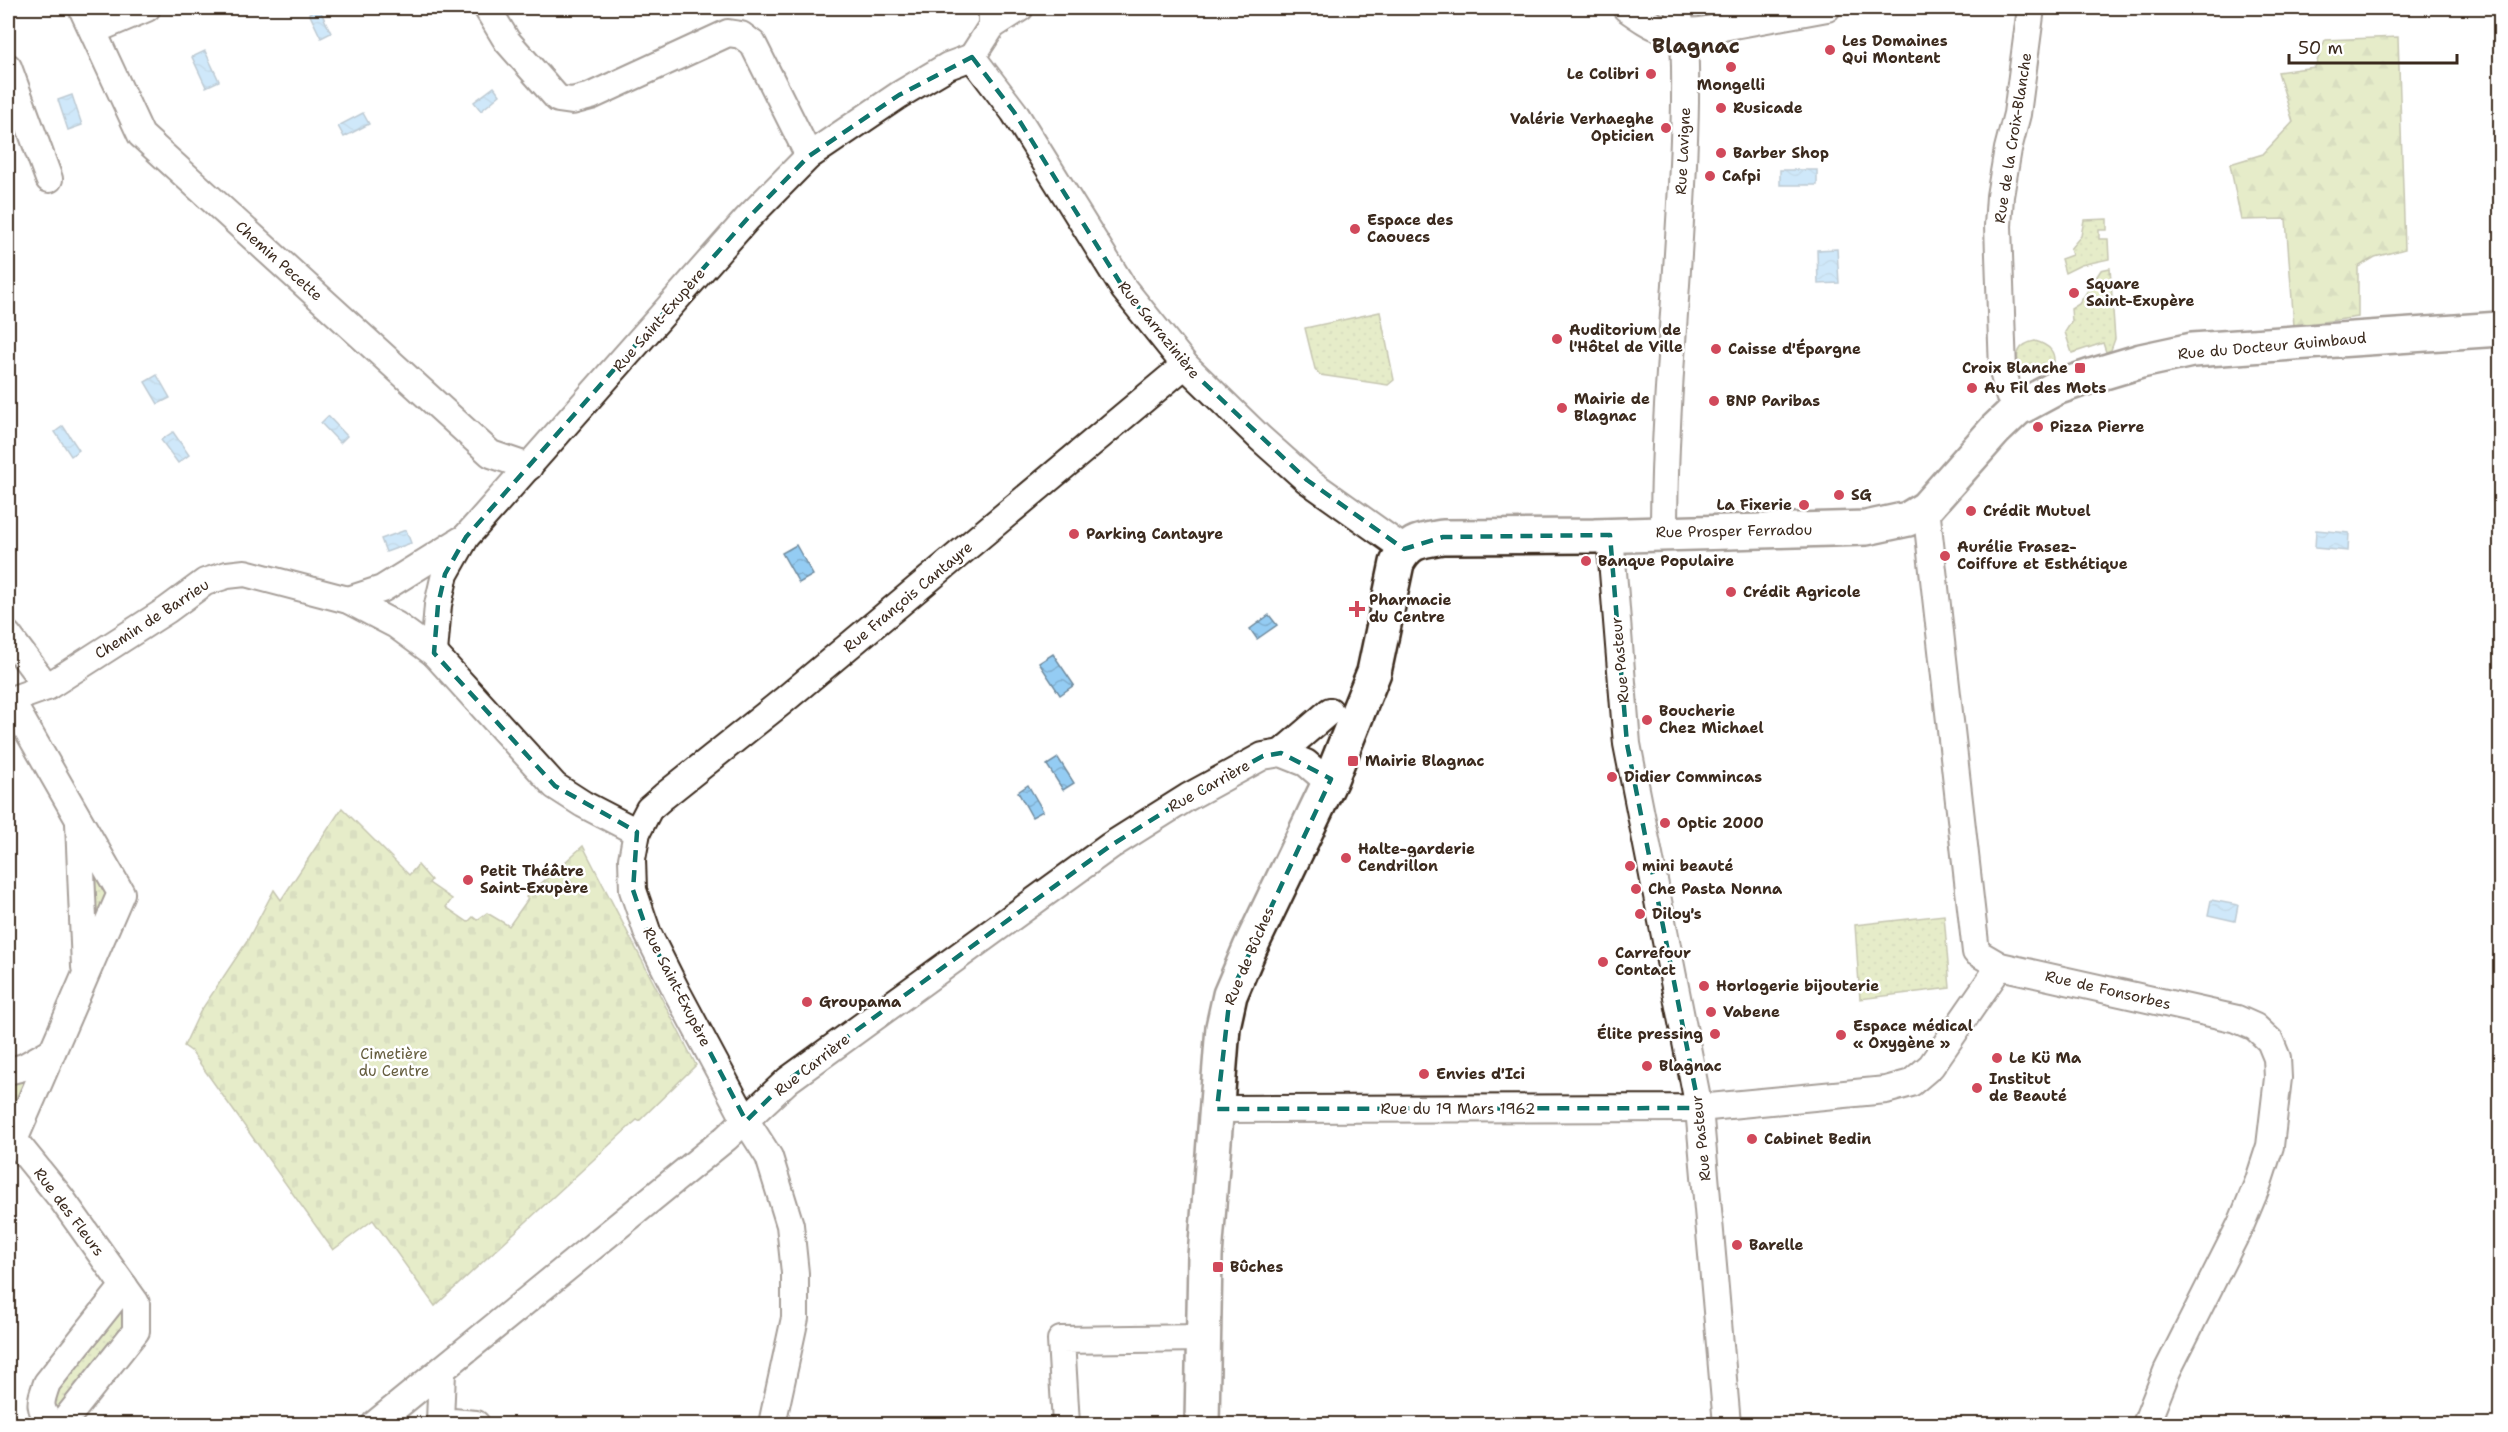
<svg xmlns="http://www.w3.org/2000/svg" width="2508" height="1432" font-family="'Shantell Sans',sans-serif">
<style>
.grass{fill:url(#grass-dots);stroke:#818053;stroke-width:1.5}
.forest{fill:url(#forest-firs);stroke:#818053;stroke-width:1.5}
.cemetery{fill:url(#cemetery-stones);stroke:#818053;stroke-width:1.5}
.water{fill:url(#water-waves);stroke:#708b9e;stroke-width:1.5}
.lines{fill:none;stroke-linecap:round;stroke-linejoin:round}
.street-casing{stroke:#3b2a1e;stroke-width:30}
.secondary-casing{stroke:#3b2a1e;stroke-width:38}
.street{stroke:#fff;stroke-width:26}
.secondary{stroke:#fff;stroke-width:33}
.marked{fill:none;stroke:#0f766e;stroke-width:4.5;stroke-dasharray:12 8;stroke-linejoin:round}
.poi-dot{fill:#d1495b;stroke:#fff;stroke-width:2}
.labels{text-anchor:middle;stroke-width:5;stroke-linejoin:round;paint-order:stroke}
.poi-label{font-size:15px;font-weight:bold;fill:#3b2a1e;stroke:#fff;text-anchor:start}
.street-label{font-size:15px;fill:#3b2a1e;stroke:#fff}
.park-label{font-size:15px;fill:#655d3e;stroke:#fff}
.district-label{font-size:21px;font-weight:bold;fill:#3b2a1e;stroke:#fff}
</style>
<defs>
<pattern id="grass-dots" width="8" height="8" patternUnits="userSpaceOnUse" patternTransform="scale(1.5)"><rect width="8" height="8" fill="#c7d588"/><path d="M2 2h.1M6 6h.1" fill="none" stroke="#acb775" stroke-width="1.8" stroke-linecap="round"/></pattern>
<pattern id="forest-firs" width="22" height="20" patternUnits="userSpaceOnUse" patternTransform="scale(1.5)"><rect width="22" height="20" fill="#c7d588"/><path d="M5 1l3.5 6h-7zM16 11l3.5 6h-7z" fill="#acb775"/></pattern>
<pattern id="cemetery-stones" width="16" height="16" patternUnits="userSpaceOnUse" patternTransform="scale(1.5)"><rect width="16" height="16" fill="#c7d588"/><path d="M2 7V4a2 2 0 0 1 4 0v3zM10 15v-3a2 2 0 0 1 4 0v3z" fill="#acb775"/></pattern>
<pattern id="water-waves" width="16" height="10" patternUnits="userSpaceOnUse" patternTransform="scale(1.5)"><rect width="16" height="10" fill="#94ccf3"/><path d="M0 5q4-4 8 0t8 0" fill="none" stroke="#80afd0"/></pattern>
</defs>
<rect width="100%" height="100%" fill="#fff"/>
<filter id="ink" filterUnits="userSpaceOnUse"><feTurbulence type="fractalNoise" baseFrequency=".0167" numOctaves="2"/><feDisplacementMap in="SourceGraphic" scale="12" xChannelSelector="R" yChannelSelector="G"/><feConvolveMatrix kernelMatrix="1 2 1 2 8 2 1 2 1" color-interpolation-filters="sRGB"/></filter>
<g filter="url(#ink)">
<g class="grass">
<path d="M 2107,219 L 2107,230 L 2099,230 L 2099,239 L 2108,239 L 2109,259 L 2081,265 L 2065,273 L 2061,259 L 2072,255 L 2070,249 L 2081,236 L 2084,220 Z"/>
<path d="M 2110,268 L 2115,339 L 2111,350 L 2106,352 L 2103,343 L 2072,353 L 2065,332 L 2072,321 L 2071,309 L 2079,304 L 2101,270 Z"/>
<path d="M 1380,312 L 1394,380 L 1388,385 L 1320,375 L 1315,369 L 1305,328 Z"/>
<path d="M 2035,341 C 2049,345 2057,352 2053,367 C 2022,389 2001,347 2035,341 Z"/>
<path d="M 84,834 L 115,891 L 89,953 Z"/>
<path d="M 1944,915 L 1950,988 L 1860,999 L 1855,925 Z"/>
<path d="M 20,1080 L 25,1085 L 10,1117 L 8,1117 L 8,1082 Z"/>
<path d="M 123,1295 L 129,1330 L 56,1423 L 50,1391 Z"/>
</g>
<path class="forest" d="M 2398,37 L 2405,249 L 2375,257 L 2358,267 L 2358,317 L 2294,326 L 2286,219 L 2241,220 L 2230,164 L 2263,154 L 2293,122 L 2278,72 L 2315,67 L 2325,40 Z"/>
<path class="cemetery" d="M 342,808 L 409,875 L 418,865 L 431,880 L 429,883 L 452,899 L 446,907 L 468,922 L 473,917 L 477,920 L 487,913 L 509,926 L 528,899 L 526,897 L 583,846 L 696,1065 L 639,1121 L 637,1120 L 630,1126 L 435,1306 L 373,1220 L 333,1250 L 191,1051 L 184,1046 L 200,1012 L 246,943 L 274,890 L 281,900 Z"/>
<g class="water">
<path d="M 319,8 L 331,33 L 321,38 L 309,13 Z"/>
<path d="M 205,51 L 219,81 L 206,87 L 192,57 Z"/>
<path d="M 494,87 L 500,95 L 481,111 L 474,102 Z"/>
<path d="M 72,95 L 82,125 L 68,130 L 58,100 Z"/>
<path d="M 363,113 L 369,124 L 344,137 L 338,126 Z"/>
<rect x="1780" y="170" width="37" height="15"/>
<path d="M 1837,249 L 1839,283 L 1818,284 L 1817,250 Z"/>
<path d="M 157,375 L 170,398 L 158,404 L 145,382 Z"/>
<path d="M 328,416 L 347,436 L 340,443 L 321,423 Z"/>
<path d="M 63,426 L 79,450 L 71,456 L 55,432 Z"/>
<path d="M 173,432 L 189,455 L 178,463 L 161,440 Z"/>
<path d="M 406,530 L 411,543 L 386,552 L 381,539 Z"/>
<path d="M 2316,530 L 2349,533 L 2348,551 L 2315,548 Z"/>
<path d="M 796,545 L 813,575 L 799,583 L 782,553 Z"/>
<path d="M 1269,615 L 1277,625 L 1257,639 L 1250,629 Z"/>
<path d="M 1053,654 L 1074,685 L 1060,695 L 1039,663 Z"/>
<path d="M 1058,758 L 1074,783 L 1063,790 L 1047,765 Z"/>
<path d="M 1028,785 L 1043,811 L 1032,817 L 1018,792 Z"/>
<path d="M 2211,900 L 2238,905 L 2235,921 L 2208,915 Z"/>
</g>
<g class="lines">
<defs>
<g id="street">
<path d="M 82,8 L 141,135 L 491,454 L 529,467"/>
<path d="M 487,8 L 507,41 L 558,99 L 572,101 L 591,96 L 728,33 L 741,35 L 753,44 L 809,156"/>
<path d="M 1626,8 C 1656,29 1664,34 1701,31 L 1827,8"/>
<path d="M 992,26 L 1020,8"/>
<path d="M 93,31 L 147,8"/>
<path d="M 972,57 L 1014,112 L 1124,289 L 1185,365 L 1260,438 L 1307,480 L 1404,549"/>
<path d="M 972,57 L 992,26 L 992,8"/>
<path d="M 8,67 L 49,179"/>
<path d="M 2017,409 L 2009,395 L 2003,371 L 1998,226 L 2000,196 L 2008,149 L 2017,114 L 2031,8"/>
<path d="M 1926,508 L 1976,952 L 2000,966 L 2237,1019 L 2255,1027 L 2270,1041 L 2277,1058 L 2278,1078 L 2270,1146 L 2258,1183 L 2241,1224 L 2167,1371 L 2146,1424"/>
<path d="M 1664,532 C 1664,389 1683,245 1685,102 C 1685,79 1686,56 1683,34 C 1682,25 1676,15 1680,8"/>
<path d="M 1610,535 L 1627,744 L 1699,1108 L 1727,1424"/>
<path d="M 348,600 L 382,589 L 461,540"/>
<path d="M 8,635 L 47,687"/>
<path d="M 434,653 L 438,605 L 445,574 L 466,537 L 747,219 L 809,156 L 899,95 L 948,66 L 972,57"/>
<path d="M 8,701 L 47,687 L 167,610 L 205,582 L 227,575 L 245,573 L 348,600 L 396,625 L 434,653 L 555,786 L 583,804 L 637,832"/>
<path d="M 11,701 L 121,893 L 14,1140 L 61,1198 L 136,1303 L 136,1331 L 62,1424"/>
<path d="M 1281,753 L 1330,711"/>
<path d="M 79,823 L 85,967"/>
<path d="M 8,1071 L 24,1067 L 52,1051"/>
<path d="M 1217,1109 L 1699,1108 L 1886,1090 L 1911,1083 L 1931,1066 L 2000,966"/>
<path d="M 442,1372 L 440,1421 L 476,1424"/>
<path d="M 51,1424 C 38,1407 40,1403 47,1383 L 124,1286"/>
<path d="M 375,1424 L 726,1138 L 788,1080 L 1110,846 L 1188,797 L 1263,756 L 1281,753 L 1306,763 L 1320,775 L 1331,779"/>
<path d="M 772,1424 L 795,1318 L 795,1273 L 790,1225 L 769,1157 L 746,1121 L 677,992 L 648,934 L 633,890 L 632,859 L 637,832 L 649,809 L 664,796 L 783,701 L 1185,365"/>
<path d="M 1066,1424 L 1061,1340 L 1203,1338"/>
</g>
<path id="secondary" d="M 1202,1424 L 1205,1256 L 1223,1027 L 1230,995 L 1250,948 L 1331,779 L 1374,672 L 1397,563 C 1409,541 1419,541 1443,537 L 1594,536 L 1866,528 L 1908,519 L 1926,508 L 1995,430 L 2017,409 L 2056,388 L 2091,376 L 2141,361 L 2192,350 L 2500,329"/>
</defs>
<use href="#street" class="street-casing"/>
<use href="#secondary" class="secondary-casing"/>
<use href="#street" class="street"/>
<use href="#secondary" class="secondary"/>
</g>
</g>
<path d="M0 0H2508V1432H0ZM 972,57 L 1014,112 L 1124,289 L 1185,365 L 1307,480 L 1404,549 L 1443,537 L 1610,535 L 1627,744 L 1699,1108 L 1217,1109 L 1230,995 L 1331,779 L 1281,753 L 1263,756 L 1188,797 L 1110,846 L 788,1080 L 746,1121 L 648,934 L 633,890 L 637,832 L 555,786 L 434,653 L 438,605 L 445,574 L 466,537 L 747,219 L 809,156 L 899,95 Z" fill="#fff" fill-opacity=".55" fill-rule="evenodd"/>
<path class="marked" d="M 972,57 L 1014,112 L 1124,289 L 1185,365 L 1307,480 L 1404,549 L 1443,537 L 1610,535 L 1627,744 L 1699,1108 L 1217,1109 L 1230,995 L 1331,779 L 1281,753 L 1263,756 L 1188,797 L 1110,846 L 788,1080 L 746,1121 L 648,934 L 633,890 L 637,832 L 555,786 L 434,653 L 438,605 L 445,574 L 466,537 L 747,219 L 809,156 L 899,95 Z"/>
<g class="poi-dot">
<circle cx="1830" cy="50" r="6"/>
<circle cx="1731" cy="67" r="6"/>
<circle cx="1651" cy="74" r="6"/>
<circle cx="1721" cy="108" r="6"/>
<circle cx="1666" cy="128" r="6"/>
<circle cx="1721" cy="153" r="6"/>
<circle cx="1710" cy="176" r="6"/>
<circle cx="1355" cy="229" r="6"/>
<circle cx="2074" cy="293" r="6"/>
<circle cx="1557" cy="339" r="6"/>
<circle cx="1716" cy="349" r="6"/>
<rect x="2074" y="362" width="12" height="12" rx="3"/>
<circle cx="1972" cy="388" r="6"/>
<circle cx="1714" cy="401" r="6"/>
<circle cx="1562" cy="408" r="6"/>
<circle cx="2038" cy="427" r="6"/>
<circle cx="1839" cy="495" r="6"/>
<circle cx="1804" cy="505" r="6"/>
<circle cx="1971" cy="511" r="6"/>
<circle cx="1074" cy="534" r="6"/>
<circle cx="1945" cy="556" r="6"/>
<circle cx="1586" cy="561" r="6"/>
<circle cx="1731" cy="592" r="6"/>
<path d="M1354 600h6v6h6v6h-6v6h-6v-6h-6v-6h6z"/>
<circle cx="1647" cy="720" r="6"/>
<rect x="1347" y="755" width="12" height="12" rx="3"/>
<circle cx="1612" cy="777" r="6"/>
<circle cx="1665" cy="823" r="6"/>
<circle cx="1346" cy="858" r="6"/>
<circle cx="1630" cy="866" r="6"/>
<circle cx="468" cy="880" r="6"/>
<circle cx="1636" cy="889" r="6"/>
<circle cx="1640" cy="914" r="6"/>
<circle cx="1603" cy="962" r="6"/>
<circle cx="1704" cy="986" r="6"/>
<circle cx="807" cy="1002" r="6"/>
<circle cx="1711" cy="1012" r="6"/>
<circle cx="1715" cy="1034" r="6"/>
<circle cx="1841" cy="1035" r="6"/>
<circle cx="1997" cy="1058" r="6"/>
<circle cx="1647" cy="1066" r="6"/>
<circle cx="1424" cy="1074" r="6"/>
<circle cx="1977" cy="1088" r="6"/>
<circle cx="1752" cy="1139" r="6"/>
<circle cx="1737" cy="1245" r="6"/>
<rect x="1212" y="1261" width="12" height="12" rx="3"/>
</g>
<g class="labels">
<g class="poi-label">
<text x="1842" y="46">Les Domaines<tspan x="1842" dy="17">Qui Montent</tspan></text>
<text x="1639" y="79" text-anchor="end">Le Colibri</text>
<text x="1731" y="90" text-anchor="middle">Mongelli</text>
<text x="1733" y="113">Rusicade</text>
<text x="1654" y="124" text-anchor="end">Valérie Verhaeghe<tspan x="1654" dy="17">Opticien</tspan></text>
<text x="1733" y="158">Barber Shop</text>
<text x="1722" y="181">Cafpi</text>
<text x="1367" y="225">Espace des<tspan x="1367" dy="17">Caouecs</tspan></text>
<text x="2086" y="289">Square<tspan x="2086" dy="17">Saint-Exupère</tspan></text>
<text x="1569" y="335">Auditorium de<tspan x="1569" dy="17">l'Hôtel de Ville</tspan></text>
<text x="1728" y="354">Caisse d'Épargne</text>
<text x="2068" y="373" text-anchor="end">Croix Blanche</text>
<text x="1984" y="393">Au Fil des Mots</text>
<text x="1574" y="404">Mairie de<tspan x="1574" dy="17">Blagnac</tspan></text>
<text x="1726" y="406">BNP Paribas</text>
<text x="2050" y="432">Pizza Pierre</text>
<text x="1851" y="500">SG</text>
<text x="1792" y="510" text-anchor="end">La Fixerie</text>
<text x="1983" y="516">Crédit Mutuel</text>
<text x="1086" y="539">Parking Cantayre</text>
<text x="1957" y="552">Aurélie Frasez-<tspan x="1957" dy="17">Coiffure et Esthétique</tspan></text>
<text x="1598" y="566">Banque Populaire</text>
<text x="1743" y="597">Crédit Agricole</text>
<text x="1369" y="605">Pharmacie<tspan x="1369" dy="17">du Centre</tspan></text>
<text x="1659" y="716">Boucherie<tspan x="1659" dy="17">Chez Michael</tspan></text>
<text x="1365" y="766">Mairie Blagnac</text>
<text x="1624" y="782">Didier Commincas</text>
<text x="1677" y="828">Optic 2000</text>
<text x="1358" y="854">Halte-garderie<tspan x="1358" dy="17">Cendrillon</tspan></text>
<text x="1642" y="871">mini beauté</text>
<text x="480" y="876">Petit Théâtre<tspan x="480" dy="17">Saint-Exupère</tspan></text>
<text x="1648" y="894">Che Pasta Nonna</text>
<text x="1652" y="919">Diloy's</text>
<text x="1615" y="958">Carrefour<tspan x="1615" dy="17">Contact</tspan></text>
<text x="1716" y="991">Horlogerie bijouterie</text>
<text x="819" y="1007">Groupama</text>
<text x="1723" y="1017">Vabene</text>
<text x="1853" y="1031">Espace médical<tspan x="1853" dy="17">« Oxygène »</tspan></text>
<text x="1703" y="1039" text-anchor="end">Élite pressing</text>
<text x="2009" y="1063">Le Kü Ma</text>
<text x="1659" y="1071">Blagnac</text>
<text x="1436" y="1079">Envies d'Ici</text>
<text x="1989" y="1084">Institut<tspan x="1989" dy="17">de Beauté</tspan></text>
<text x="1764" y="1144">Cabinet Bedin</text>
<text x="1749" y="1250">Barelle</text>
<text x="1230" y="1272">Bûches</text>
</g>
<g class="street-label">
<text transform="translate(2013 138) rotate(-81)" y="5">Rue de la Croix-Blanche</text>
<text transform="translate(1683 151) rotate(-87)" y="5">Rue Lavigne</text>
<text transform="translate(279 261) rotate(42)" y="5">Chemin Pecette</text>
<text transform="translate(659 320) rotate(-49)" y="5">Rue Saint-Exupère</text>
<text transform="translate(1159 330) rotate(51)" y="5">Rue Sarrazinière</text>
<text transform="translate(2272 346) rotate(-5)" y="5">Rue du Docteur Guimbaud</text>
<text transform="translate(1734 531) rotate(-1)" y="5">Rue Prosper Ferradou</text>
<text transform="translate(908 597) rotate(-40)" y="5">Rue François Cantayre</text>
<text transform="translate(152 619) rotate(-33)" y="5">Chemin de Barrieu</text>
<text transform="translate(1620 660) rotate(-95)" y="5">Rue Pasteur</text>
<text transform="translate(1209 786) rotate(-29)" y="5">Rue Carrière</text>
<text transform="translate(1249 956) rotate(-67)" y="5">Rue de Bûches</text>
<text transform="translate(677 987) rotate(63)" y="5">Rue Saint-Exupère</text>
<text transform="translate(2108 990) rotate(13)" y="5">Rue de Fonsorbes</text>
<text transform="translate(812 1065) rotate(-38)" y="5">Rue Carrière</text>
<text x="1458" y="1114">Rue du 19 Mars 1962</text>
<text transform="translate(1701 1138) rotate(-96)" y="5">Rue Pasteur</text>
<text transform="translate(69 1212) rotate(53)" y="5">Rue des Fleurs</text>
</g>
<g class="park-label">
<text x="394" y="1059">Cimetière<tspan x="394" dy="17">du Centre</tspan></text>
</g>
<g class="district-label">
<text x="1696" y="53">Blagnac</text>
</g>
</g>
<rect width="2508" height="1432" fill="none" stroke="#fff" stroke-width="30"/>
<rect x="15" y="15" width="2478" height="1402" fill="none" stroke="#3b2a1e" stroke-width="2" filter="url(#ink)"/>
<path d="M2289 54v9h168v-9" fill="none" stroke="#3b2a1e" stroke-width="3"/>
<text x="2298" y="54" font-size="18" fill="#3b2a1e" stroke="#ffffff" stroke-width="4.5" paint-order="stroke">50 m</text>
</svg>
